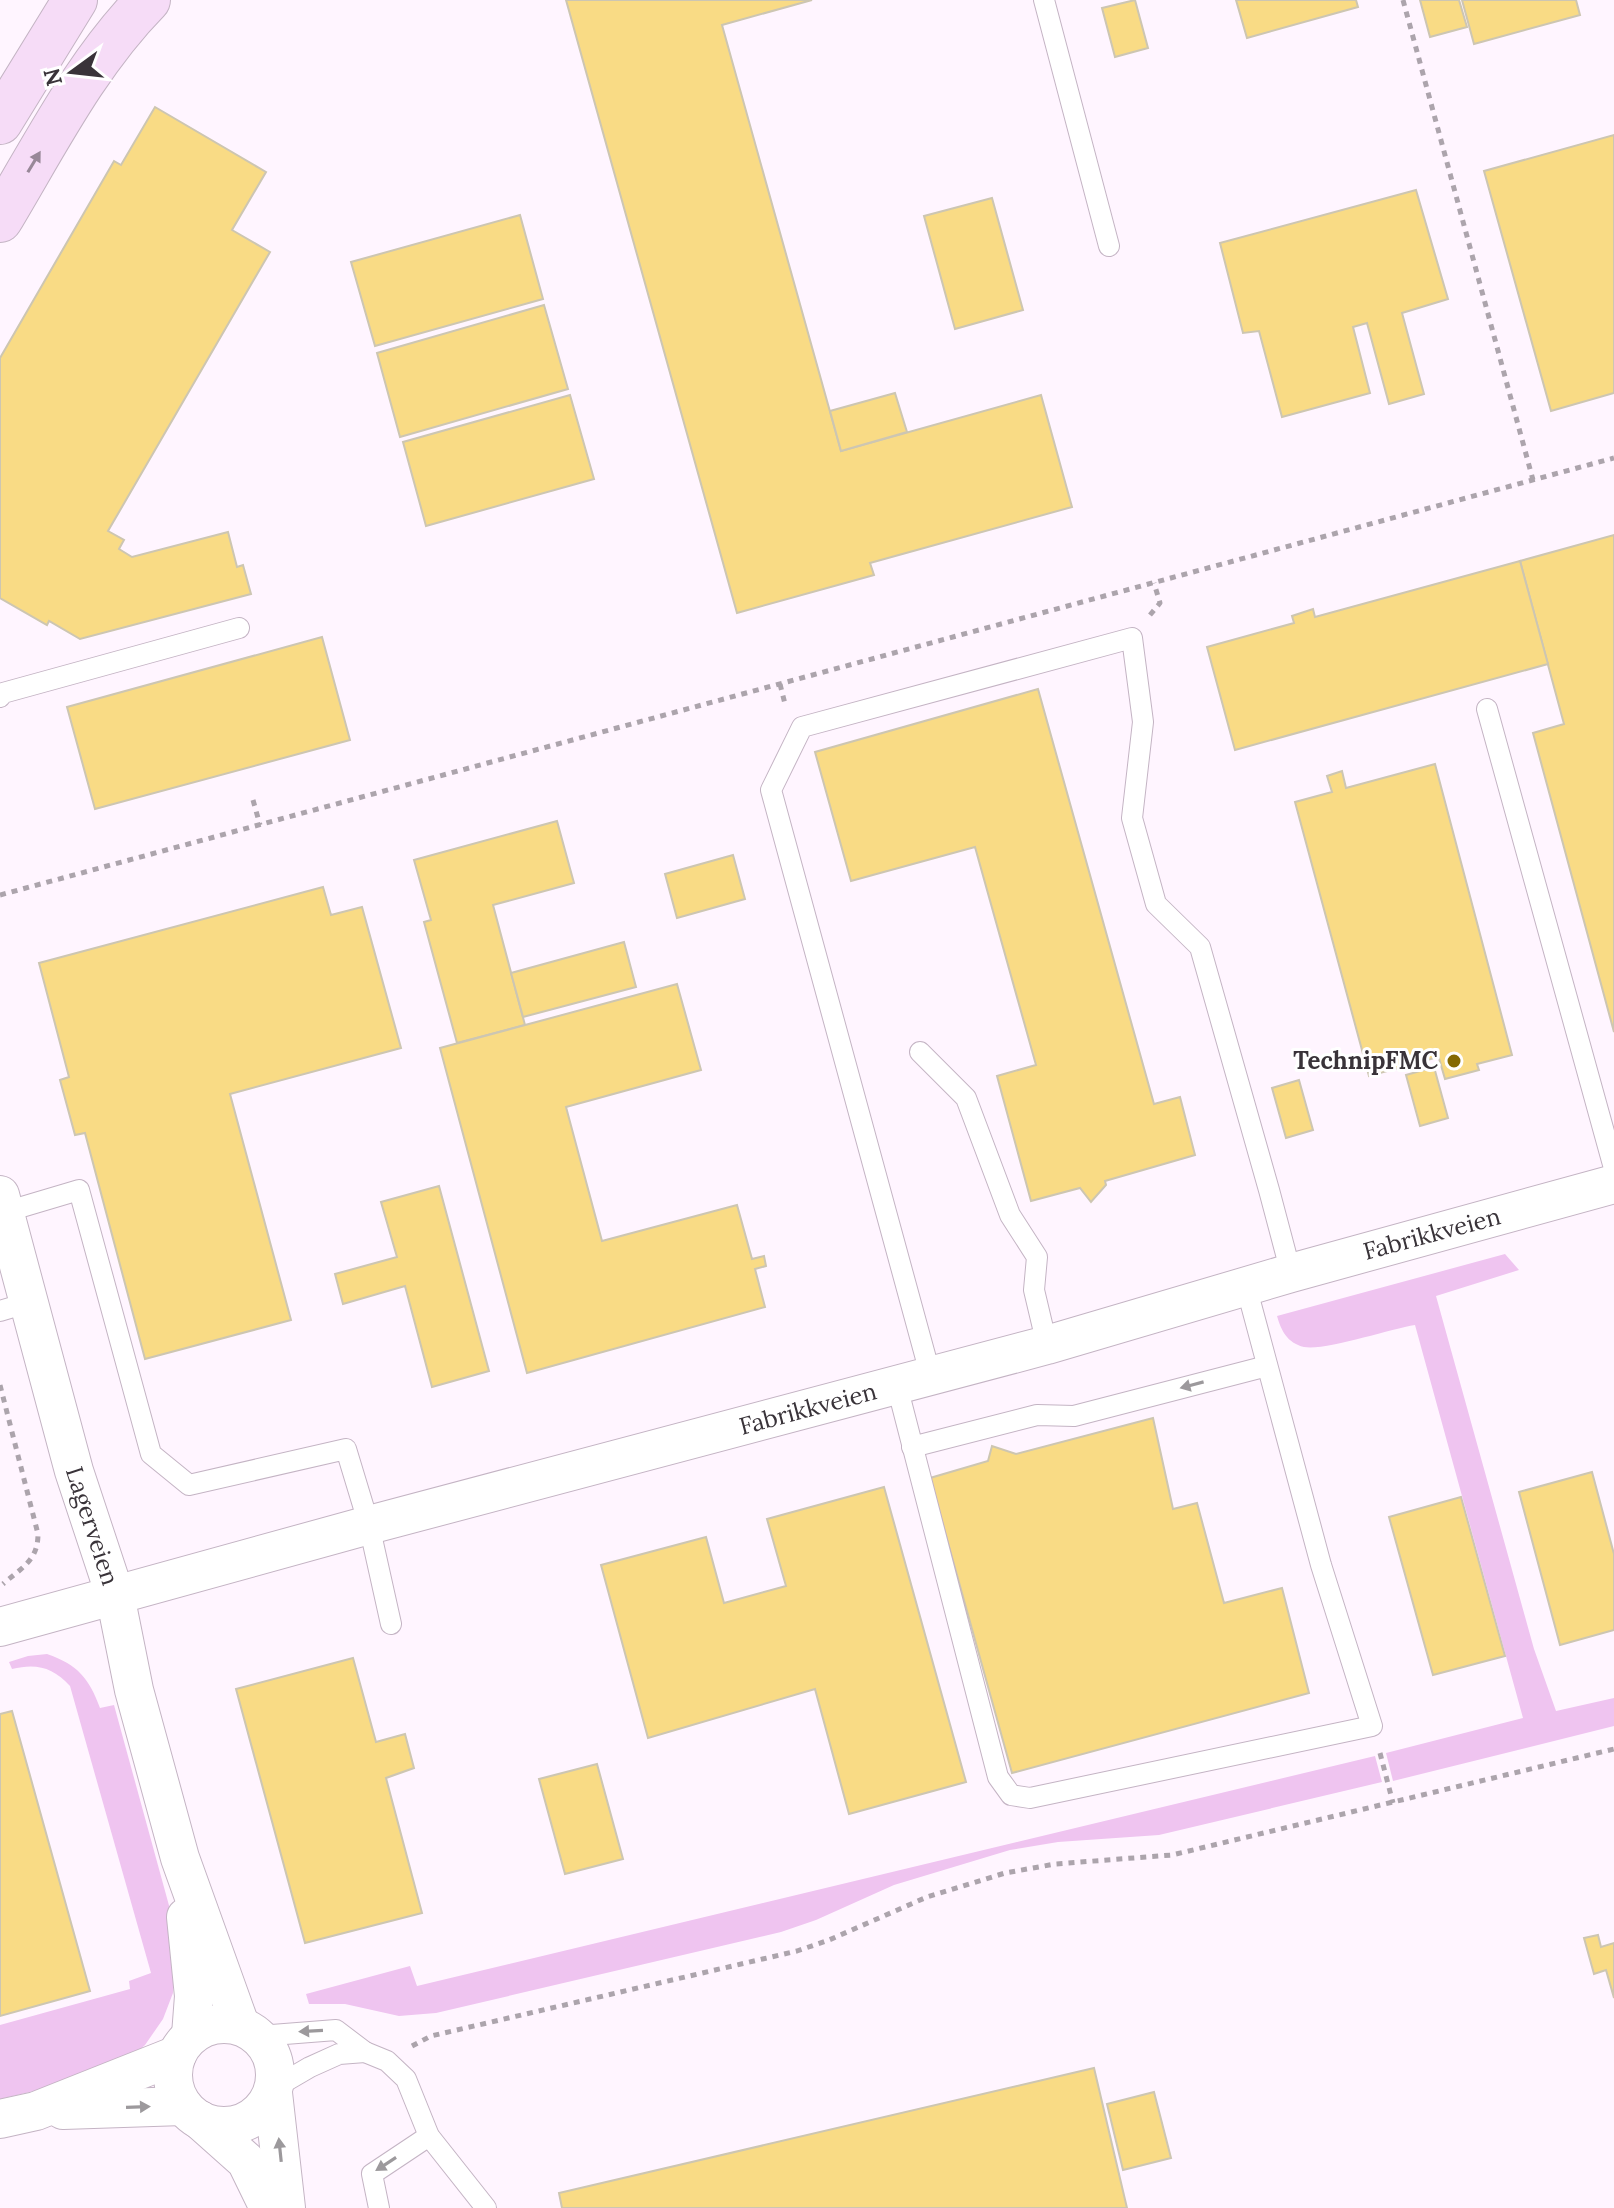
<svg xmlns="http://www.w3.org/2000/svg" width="1614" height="2208" font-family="Lora,serif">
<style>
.green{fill:#efc4f0}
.building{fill:#f9db85;stroke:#cdc6b2;stroke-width:2}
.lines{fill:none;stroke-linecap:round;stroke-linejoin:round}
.service-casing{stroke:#c4b4c4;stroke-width:22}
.minor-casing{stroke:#c4b4c4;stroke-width:40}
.secondary-casing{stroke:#c4b4c4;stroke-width:46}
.path{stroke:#aca4ac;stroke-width:5;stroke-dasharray:6 6;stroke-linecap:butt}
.service{stroke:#fff;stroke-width:20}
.minor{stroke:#fff;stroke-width:38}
.secondary{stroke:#f6dcf7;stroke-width:44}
.oneway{fill:#988898}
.oneway2{fill:#9c999c}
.poi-dot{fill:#846902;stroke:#fff;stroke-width:3}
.labels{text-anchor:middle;stroke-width:6;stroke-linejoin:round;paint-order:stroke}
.poi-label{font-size:24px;font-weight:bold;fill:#393339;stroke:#fff;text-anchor:end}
.street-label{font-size:24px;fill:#393339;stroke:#fff}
</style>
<rect width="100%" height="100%" fill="#fff5ff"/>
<g class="green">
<path d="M 1505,1254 L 1519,1270 L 1436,1296 L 1534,1649 L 1556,1711 L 1614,1698 L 1614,1726 L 1393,1781 L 1386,1753 L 1523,1718 L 1415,1325 C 1390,1329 1325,1351 1304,1347 C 1287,1343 1281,1330 1277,1316 Z"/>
<path d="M 47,1654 C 78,1665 89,1678 100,1708 L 114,1705 L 176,1931 L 173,1993 L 163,2019 L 145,2045 L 128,2060 L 77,2081 L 0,2099 L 0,2025 L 130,1989 L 129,1981 L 151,1973 L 70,1686 C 53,1667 36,1663 12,1669 L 9,1662 L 28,1656 Z"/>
<path d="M 1375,1756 L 1382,1782 L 1159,1835 L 1058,1842 L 1010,1850 L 894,1885 L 816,1920 L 781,1932 L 436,2013 L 399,2016 L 345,2004 L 309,2004 L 306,1994 L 410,1966 L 417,1986 Z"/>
</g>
<g class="building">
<path d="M 566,0 L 812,0 L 722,25 L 841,451 L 1041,395 L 1072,507 L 870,563 L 874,575 L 737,613 Z"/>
<path d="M 1135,0 L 1148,48 L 1115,57 L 1102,8 Z"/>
<path d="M 1236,0 L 1356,0 L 1358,7 L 1247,38 Z"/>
<path d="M 1420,0 L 1459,0 L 1467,27 L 1430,37 Z"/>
<path d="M 1462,0 L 1576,0 L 1580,15 L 1474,44 Z"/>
<path d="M 155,107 L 266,172 L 232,230 L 270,252 L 108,531 L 124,540 L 119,549 L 132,557 L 228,532 L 237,567 L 243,565 L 251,594 L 80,639 L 49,621 L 47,625 L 0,598 L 0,358 L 114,161 L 121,165 Z"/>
<path d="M 1614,135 L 1614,393 L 1551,411 L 1484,171 Z"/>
<path d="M 1416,190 L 1448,299 L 1402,313 L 1424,394 L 1389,404 L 1367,323 L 1353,327 L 1370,393 L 1282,417 L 1259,331 L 1243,333 L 1220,243 Z"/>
<path d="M 992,198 L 1023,310 L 955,329 L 924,216 Z"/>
<path d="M 520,215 L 543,299 L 375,346 L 351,262 Z"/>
<path d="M 544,305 L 568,389 L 400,437 L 377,353 Z"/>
<path d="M 895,393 L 907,432 L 841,451 L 830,411 Z"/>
<path d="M 570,395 L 594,479 L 426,526 L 403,442 Z"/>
<path d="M 1614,535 L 1614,1032 L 1533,733 L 1564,724 L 1520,561 Z"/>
<path d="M 1520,561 L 1548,664 L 1235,750 L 1207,647 L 1294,623 L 1292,616 L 1313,609 L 1315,617 Z"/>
<path d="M 322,637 L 350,740 L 95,809 L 67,707 Z"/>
<path d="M 1038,689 L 1154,1104 L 1180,1097 L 1195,1155 L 1105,1181 L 1106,1185 L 1091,1202 L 1080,1188 L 1031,1201 L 997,1076 L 1036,1065 L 975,847 L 851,881 L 815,752 Z"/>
<path d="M 1435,764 L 1512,1055 L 1477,1064 L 1479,1070 L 1445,1079 L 1436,1048 L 1438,1057 L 1369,1076 L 1295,802 L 1332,792 L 1327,776 L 1342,771 L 1346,788 Z"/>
<path d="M 557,821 L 574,883 L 493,905 L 525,1025 L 457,1043 L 424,922 L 431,920 L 414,860 Z"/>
<path d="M 733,855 L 745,899 L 677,918 L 665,874 Z"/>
<path d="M 323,887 L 331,915 L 362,907 L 401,1048 L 230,1094 L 291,1320 L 145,1359 L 85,1133 L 75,1135 L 60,1080 L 69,1077 L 39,963 Z"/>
<path d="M 624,942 L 636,987 L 523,1017 L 511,973 Z"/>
<path d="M 677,984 L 701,1070 L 566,1107 L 602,1241 L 737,1205 L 752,1259 L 764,1256 L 766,1266 L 755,1269 L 765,1307 L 527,1373 L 440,1048 Z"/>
<path d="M 1434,1067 L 1448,1118 L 1420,1126 L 1406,1075 Z"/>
<path d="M 1299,1080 L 1313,1130 L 1286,1138 L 1272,1088 Z"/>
<path d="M 439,1186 L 489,1371 L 432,1387 L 405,1286 L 343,1304 L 335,1274 L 397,1257 L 381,1202 Z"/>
<path d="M 1153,1418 L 1173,1509 L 1197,1503 L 1224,1603 L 1282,1588 L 1309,1693 L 1012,1773 L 930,1478 L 988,1461 L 992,1446 L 1016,1454 Z"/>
<path d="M 1592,1472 L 1614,1554 L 1614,1630 L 1560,1645 L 1519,1492 Z"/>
<path d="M 884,1487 L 966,1782 L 849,1814 L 815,1689 L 648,1738 L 601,1565 L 706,1537 L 724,1603 L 786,1586 L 767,1519 Z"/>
<path d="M 1461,1497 L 1505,1656 L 1433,1675 L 1389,1517 Z"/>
<path d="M 353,1658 L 376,1742 L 405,1734 L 414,1768 L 386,1778 L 422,1913 L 305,1943 L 236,1689 Z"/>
<path d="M 12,1711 L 90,1991 L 0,2016 L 0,1714 Z"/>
<path d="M 597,1764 L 623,1859 L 565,1874 L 539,1779 Z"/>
<path d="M 1598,1935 L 1601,1947 L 1614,1943 L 1614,1998 L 1606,1970 L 1594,1974 L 1584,1938 Z"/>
<path d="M 1094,2068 L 1127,2208 L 562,2208 L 559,2193 Z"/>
<path d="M 1154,2092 L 1171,2158 L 1123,2170 L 1107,2104 Z"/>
</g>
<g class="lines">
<defs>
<g id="service">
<path d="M 1044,0 L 1109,246"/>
<path d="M 0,697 L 3,693 L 239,628"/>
<path d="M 1487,709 L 1614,1168"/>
<path d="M 920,1052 L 966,1098 L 1010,1215 L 1037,1257 L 1034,1290 L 1047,1345"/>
<path d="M 5,1212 L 79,1190 L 151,1454 L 189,1485 L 346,1449 L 369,1525 L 391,1624"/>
<path d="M 0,1311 L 30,1302"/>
<path d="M 931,1377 L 771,790 L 802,727 L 1132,638 L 1143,722 L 1132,818 L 1156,904 L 1200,947 L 1269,1190 L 1291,1273"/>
<path d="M 897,1386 L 998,1777 L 1011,1795 L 1030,1798 L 1372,1726 L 1321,1565 L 1246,1286"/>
<path d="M 912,1447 L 1037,1415 L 1074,1416 L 1267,1366"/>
<path d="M 259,2036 L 336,2030 L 365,2052 L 339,2054 L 310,2067 L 274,2088"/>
<path d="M 365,2052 L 387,2061 L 406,2079 L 429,2136 L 486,2208"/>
<path d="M 379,2208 L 372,2174 L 429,2136"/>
</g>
<g id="minor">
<path d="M 0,1195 L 74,1471 L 115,1595 L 134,1690 L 180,1858 L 240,2025"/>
<path d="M 0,1627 L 369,1525 L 1047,1345 L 1291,1273 L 1614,1184"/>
<path d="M 186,1917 L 194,1996 L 191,2035"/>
<circle cx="224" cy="2075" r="51"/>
<path d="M 273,2093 L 286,2208"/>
<path d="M 63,2110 L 183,2106"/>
<path d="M 0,2119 L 36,2111 L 177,2055"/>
<path d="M 200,2120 L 246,2161 L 269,2208"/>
</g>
<g id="secondary">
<path d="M 0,122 L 75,0"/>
<path d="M 0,220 C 45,145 86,63 148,0"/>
</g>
</defs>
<use href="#service" class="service-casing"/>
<use href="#minor" class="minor-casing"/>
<use href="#secondary" class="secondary-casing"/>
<g class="path">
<path d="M 1403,0 L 1533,480"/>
<path d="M 1150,615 L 1160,603 L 1154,583"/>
<path d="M 780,684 L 785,704"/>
<path d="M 253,800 L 260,825"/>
<path d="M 0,895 L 1614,458"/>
<path d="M 0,1385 L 38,1534 C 38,1561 21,1568 3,1584"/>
<path d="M 1380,1753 L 1393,1803"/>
<path d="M 412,2046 L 431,2036 L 797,1951 L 829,1940 L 927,1897 L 1005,1873 L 1055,1864 L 1172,1855 L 1614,1749"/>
</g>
<use href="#service" class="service"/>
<use href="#minor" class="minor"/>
<use href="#secondary" class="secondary"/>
</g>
<defs><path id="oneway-solid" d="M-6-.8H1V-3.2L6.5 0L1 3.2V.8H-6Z" transform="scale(2)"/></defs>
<use class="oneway" href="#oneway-solid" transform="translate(34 162) rotate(-59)"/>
<g class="oneway2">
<use href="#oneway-solid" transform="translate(1192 1385) rotate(165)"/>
<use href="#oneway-solid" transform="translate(311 2031) rotate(177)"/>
<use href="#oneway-solid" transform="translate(138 2107) rotate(-2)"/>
<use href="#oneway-solid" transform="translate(280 2150) rotate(-96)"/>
<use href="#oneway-solid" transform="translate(386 2164) rotate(147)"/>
</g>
<circle class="poi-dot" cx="1454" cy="1061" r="8"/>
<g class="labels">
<g class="poi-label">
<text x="1438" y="1069">TechnipFMC</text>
</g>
<g class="street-label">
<text transform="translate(1432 1234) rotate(-15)" y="8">Fabrikkveien</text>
<text transform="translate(808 1409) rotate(-15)" y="8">Fabrikkveien</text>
<text transform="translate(92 1526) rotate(72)" y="8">Lagerveien</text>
</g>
</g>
<g transform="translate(72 72) rotate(255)" stroke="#ffffff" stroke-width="6" paint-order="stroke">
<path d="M0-6L14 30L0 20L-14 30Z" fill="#393339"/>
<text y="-12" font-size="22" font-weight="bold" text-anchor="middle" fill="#393339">N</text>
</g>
</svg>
